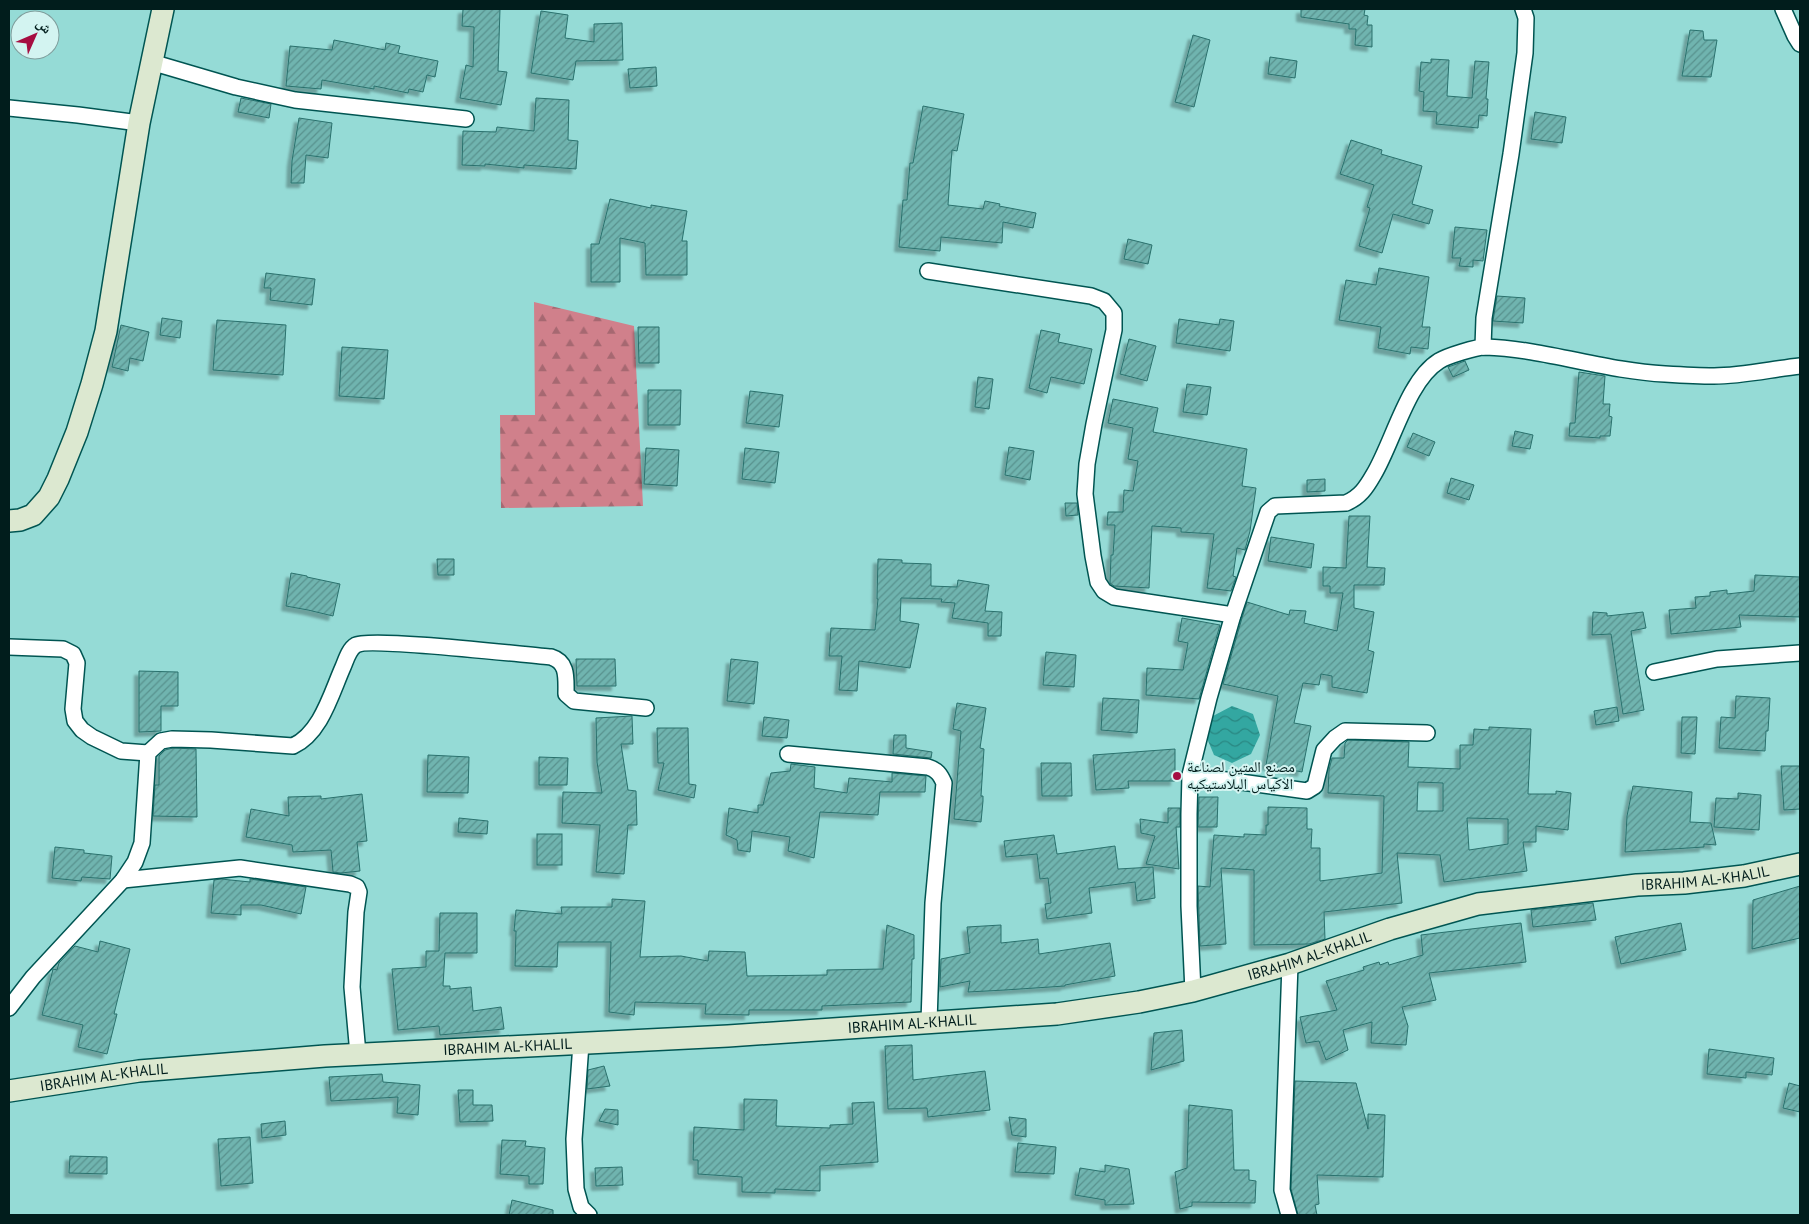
<svg xmlns="http://www.w3.org/2000/svg" width="1809" height="1224" font-family="'PT Sans','Noto Naskh Arabic',sans-serif">
<style>
.forest{fill:url(#forest-firs)}
.water{fill:url(#water-waves)}
.building{fill:url(#building-hatch);stroke:#2a716d;fill-rule:evenodd;filter:url(#shadow)}
.lines{fill:none;stroke-linecap:round;stroke-linejoin:round}
.street-casing{stroke:#005552;stroke-width:18}
.secondary-casing{stroke:#005552;stroke-width:24}
.street{stroke:#fff;stroke-width:15}
.secondary{stroke:#dce8d0;stroke-width:21}
.poi-dot{fill:#a60d41;stroke:#d3f4f1;stroke-width:2}
.labels{text-anchor:middle;stroke-width:4;stroke-linejoin:round;paint-order:stroke}
.poi-label{font-size:15px;fill:#011d1c;stroke:#d3f4f1;text-anchor:start}
.street-label{font-size:15px;fill:#011d1c;stroke:#d3f4f1}
</style>
<defs>
<pattern id="forest-firs" width="22" height="20" patternUnits="userSpaceOnUse" patternTransform="scale(1.25)"><rect width="22" height="20" fill="#d0808b"/><path d="M5 1l3.5 6h-7zM16 11l3.5 6h-7z" fill="#a66871"/></pattern>
<pattern id="water-waves" width="16" height="10" patternUnits="userSpaceOnUse" patternTransform="scale(1.25)"><rect width="16" height="10" fill="#33a7a1"/><path d="M0 5q4-4 8 0t8 0" fill="none" stroke="#298782"/></pattern>
<pattern id="building-hatch" width="6" height="6" patternUnits="userSpaceOnUse" patternTransform="scale(1.25)"><rect width="6" height="6" fill="#6fb4af"/><path d="M-1 1l2-2M0 6l6-6M5 7l2-2" fill="none" stroke="#59928e"/></pattern>
<filter id="shadow"><feDropShadow dx="-4.5" dy="4.5" stdDeviation="1" flood-color="#0004"/></filter>
</defs>
<rect width="100%" height="100%" fill="#95dbd6"/>
<path class="forest" d="M 534,302 L 634,326 L 643,506 L 501,508 L 500,415 L 535,415 Z"/>
<path class="water" d="M 1232,706 L 1253,714 L 1260,735 L 1251,754 L 1232,763 L 1214,755 L 1206,736 L 1213,716 Z"/>
<g class="building">
<path d="M 463,9 L 500,9 L 498,71 L 507,72 L 501,105 L 460,98 L 466,65 L 473,67 L 474,27 L 462,26 Z"/>
<path d="M 1301,9 L 1365,9 L 1364,15 L 1368,16 L 1367,25 L 1372,25 L 1372,47 L 1355,45 L 1356,29 L 1349,29 L 1349,24 L 1301,17 Z"/>
<path d="M 541,11 L 568,15 L 565,38 L 594,42 L 594,24 L 622,23 L 623,60 L 576,61 L 573,80 L 531,73 Z"/>
<path d="M 1690,30 L 1703,31 L 1704,40 L 1717,40 L 1711,77 L 1682,76 Z"/>
<path d="M 1193,35 L 1210,40 L 1194,107 L 1175,102 Z"/>
<path d="M 334,40 L 385,50 L 386,43 L 400,46 L 398,53 L 438,61 L 435,77 L 427,75 L 423,92 L 409,89 L 408,93 L 374,86 L 374,89 L 322,80 L 321,89 L 286,86 L 290,46 L 332,50 Z"/>
<path d="M 1270,57 L 1297,61 L 1295,78 L 1268,74 Z"/>
<path d="M 1431,59 L 1449,60 L 1447,96 L 1472,98 L 1475,61 L 1489,62 L 1486,99 L 1488,99 L 1487,116 L 1479,115 L 1478,128 L 1436,124 L 1437,112 L 1423,111 L 1424,92 L 1419,91 L 1421,62 L 1431,63 Z"/>
<path d="M 656,67 L 657,86 L 630,88 L 628,69 Z"/>
<path d="M 241,98 L 271,104 L 269,118 L 238,112 Z"/>
<path d="M 536,98 L 569,100 L 568,140 L 578,141 L 576,169 L 524,165 L 524,168 L 485,164 L 485,166 L 462,165 L 463,131 L 496,132 L 497,127 L 534,131 Z"/>
<path d="M 923,106 L 964,114 L 957,151 L 952,150 L 948,205 L 983,209 L 985,201 L 1000,204 L 999,206 L 1036,213 L 1033,228 L 1003,222 L 1002,243 L 941,237 L 940,251 L 899,247 L 903,200 L 907,200 L 910,163 L 913,163 Z"/>
<path d="M 1535,112 L 1566,117 L 1562,143 L 1531,139 Z"/>
<path d="M 299,118 L 332,123 L 328,158 L 306,155 L 304,183 L 291,183 L 292,161 Z"/>
<path d="M 1351,140 L 1382,150 L 1381,154 L 1422,166 L 1412,204 L 1433,210 L 1429,224 L 1393,214 L 1382,253 L 1359,246 L 1370,208 L 1367,207 L 1374,185 L 1340,174 Z"/>
<path d="M 610,199 L 651,208 L 651,205 L 687,211 L 682,241 L 687,241 L 687,275 L 646,275 L 645,243 L 620,238 L 620,282 L 591,282 L 591,244 L 599,244 Z"/>
<path d="M 1455,227 L 1487,230 L 1483,261 L 1473,260 L 1473,267 L 1459,266 L 1461,258 L 1452,258 Z"/>
<path d="M 1128,239 L 1152,245 L 1148,264 L 1124,259 Z"/>
<path d="M 1379,268 L 1429,277 L 1422,327 L 1430,327 L 1428,349 L 1411,347 L 1410,354 L 1378,348 L 1381,327 L 1339,320 L 1346,280 L 1376,285 Z"/>
<path d="M 266,273 L 315,279 L 312,305 L 270,300 L 271,288 L 264,288 Z"/>
<path d="M 1497,296 L 1525,298 L 1523,323 L 1493,321 Z"/>
<path d="M 162,318 L 182,321 L 180,338 L 160,335 Z"/>
<path d="M 1179,319 L 1219,325 L 1220,319 L 1234,321 L 1230,351 L 1176,343 Z"/>
<path d="M 217,320 L 286,325 L 283,375 L 213,370 Z"/>
<path d="M 121,325 L 149,332 L 143,361 L 130,358 L 128,371 L 112,367 Z"/>
<path d="M 638,327 L 659,327 L 659,363 L 639,363 Z"/>
<path d="M 1041,330 L 1060,334 L 1058,342 L 1092,349 L 1084,384 L 1051,377 L 1047,393 L 1029,388 Z"/>
<path d="M 1129,339 L 1156,346 L 1147,381 L 1120,374 Z"/>
<path d="M 342,347 L 388,350 L 384,399 L 339,396 Z"/>
<path d="M 1465,361 L 1469,370 L 1453,377 L 1448,367 Z"/>
<path d="M 1579,372 L 1605,376 L 1603,404 L 1610,404 L 1609,416 L 1612,417 L 1610,436 L 1600,436 L 1600,438 L 1569,436 L 1570,423 L 1575,423 Z"/>
<path d="M 978,377 L 993,379 L 989,409 L 975,407 Z"/>
<path d="M 1187,384 L 1211,387 L 1207,415 L 1183,412 Z"/>
<path d="M 648,390 L 681,390 L 680,425 L 648,425 Z"/>
<path d="M 750,391 L 783,395 L 779,427 L 746,423 Z"/>
<path d="M 1113,399 L 1158,408 L 1153,432 L 1247,449 L 1242,486 L 1256,488 L 1250,531 L 1245,550 L 1237,548 L 1233,576 L 1236,577 L 1231,591 L 1207,588 L 1214,534 L 1181,532 L 1181,528 L 1152,526 L 1149,588 L 1114,586 L 1110,583 L 1111,555 L 1113,555 L 1115,525 L 1107,525 L 1108,512 L 1123,512 L 1124,490 L 1133,491 L 1138,461 L 1128,459 L 1133,428 L 1108,423 Z"/>
<path d="M 1515,431 L 1533,435 L 1530,449 L 1512,446 Z"/>
<path d="M 1413,433 L 1435,442 L 1429,456 L 1407,447 Z"/>
<path d="M 1009,447 L 1034,451 L 1030,480 L 1005,475 Z"/>
<path d="M 646,448 L 679,450 L 677,486 L 644,484 Z"/>
<path d="M 745,448 L 779,452 L 775,483 L 742,479 Z"/>
<path d="M 1451,478 L 1474,485 L 1469,500 L 1447,493 Z"/>
<path d="M 1325,479 L 1325,491 L 1307,492 L 1307,480 Z"/>
<path d="M 1065,503 L 1077,503 L 1078,515 L 1066,516 Z"/>
<path d="M 1349,516 L 1370,516 L 1367,567 L 1385,568 L 1384,585 L 1354,585 L 1354,608 L 1374,612 L 1368,650 L 1374,652 L 1367,693 L 1332,687 L 1332,676 L 1321,674 L 1319,685 L 1303,683 L 1294,723 L 1311,726 L 1302,772 L 1266,765 L 1278,696 L 1223,684 L 1242,618 L 1247,602 L 1289,615 L 1290,610 L 1306,611 L 1304,623 L 1337,631 L 1343,593 L 1330,593 L 1330,586 L 1323,586 L 1323,567 L 1346,568 Z"/>
<path d="M 1271,537 L 1314,544 L 1311,568 L 1268,561 Z"/>
<path d="M 437,559 L 454,559 L 454,575 L 438,575 Z"/>
<path d="M 878,559 L 902,560 L 902,563 L 931,564 L 931,586 L 957,587 L 958,580 L 989,585 L 985,611 L 1002,612 L 1001,636 L 988,636 L 988,623 L 952,618 L 955,603 L 941,602 L 942,599 L 901,598 L 900,621 L 919,624 L 910,668 L 859,661 L 857,691 L 839,690 L 842,656 L 829,656 L 831,628 L 875,630 L 878,599 L 877,599 Z"/>
<path d="M 291,573 L 307,576 L 307,577 L 340,584 L 333,616 L 308,610 L 286,606 Z"/>
<path d="M 1755,575 L 1800,577 L 1800,617 L 1739,615 L 1741,627 L 1671,634 L 1669,610 L 1696,608 L 1695,597 L 1710,596 L 1710,592 L 1727,590 L 1727,594 L 1754,591 Z"/>
<path d="M 1593,612 L 1607,613 L 1607,616 L 1643,612 L 1646,628 L 1631,631 L 1644,710 L 1623,714 L 1611,634 L 1592,635 Z"/>
<path d="M 1182,618 L 1220,625 L 1199,699 L 1146,695 L 1147,668 L 1183,670 L 1188,643 L 1178,641 Z"/>
<path d="M 1046,652 L 1076,655 L 1074,687 L 1043,685 Z"/>
<path d="M 576,659 L 615,659 L 616,686 L 577,686 Z"/>
<path d="M 731,659 L 758,662 L 754,704 L 727,701 Z"/>
<path d="M 139,671 L 178,672 L 178,706 L 161,706 L 161,731 L 139,732 Z"/>
<path d="M 1736,696 L 1770,698 L 1768,731 L 1766,731 L 1765,751 L 1719,748 L 1721,717 L 1735,718 Z"/>
<path d="M 1103,698 L 1139,700 L 1137,733 L 1101,730 Z"/>
<path d="M 957,703 L 986,708 L 980,748 L 984,749 L 981,796 L 983,796 L 983,801 L 981,822 L 954,819 L 961,731 L 953,729 Z"/>
<path d="M 1617,707 L 1619,721 L 1596,725 L 1594,711 Z"/>
<path d="M 632,716 L 633,744 L 621,744 L 628,790 L 636,791 L 637,825 L 628,825 L 624,874 L 596,872 L 600,825 L 562,823 L 563,792 L 602,793 L 597,762 L 596,718 Z"/>
<path d="M 764,717 L 789,720 L 787,738 L 762,736 Z"/>
<path d="M 1682,717 L 1697,717 L 1695,754 L 1681,753 Z"/>
<path d="M 1489,727 L 1531,729 L 1528,794 L 1556,794 L 1556,791 L 1571,793 L 1568,830 L 1536,826 L 1536,842 L 1523,842 L 1527,871 L 1444,882 L 1440,855 L 1397,853 L 1402,903 L 1324,912 L 1325,939 L 1309,944 L 1254,945 L 1254,870 L 1221,868 L 1226,944 L 1200,946 L 1198,886 L 1210,887 L 1214,835 L 1244,837 L 1244,834 L 1266,835 L 1266,825 L 1268,825 L 1268,807 L 1307,808 L 1307,829 L 1312,829 L 1311,848 L 1320,848 L 1320,881 L 1382,873 L 1384,796 L 1328,793 L 1329,770 L 1332,758 L 1344,758 L 1345,743 L 1348,740 L 1409,742 L 1408,767 L 1460,769 L 1460,745 L 1473,745 L 1474,729 L 1489,730 ZM 1418,782 L 1443,783 L 1443,811 L 1417,811 ZM 1467,818 L 1508,819 L 1508,844 L 1469,850 Z"/>
<path d="M 657,728 L 688,728 L 689,784 L 696,785 L 694,798 L 658,790 L 664,763 L 658,763 Z"/>
<path d="M 894,735 L 906,735 L 906,748 L 932,752 L 931,758 L 893,754 Z"/>
<path d="M 173,748 L 196,749 L 197,817 L 153,816 L 155,785 L 159,785 L 159,756 L 165,750 Z"/>
<path d="M 1175,749 L 1175,781 L 1128,781 L 1129,788 L 1096,790 L 1093,755 Z"/>
<path d="M 428,755 L 469,757 L 468,793 L 427,792 Z"/>
<path d="M 539,757 L 568,758 L 567,785 L 539,785 Z"/>
<path d="M 1041,763 L 1071,763 L 1072,796 L 1042,796 Z"/>
<path d="M 791,764 L 815,767 L 814,788 L 847,793 L 849,778 L 892,782 L 892,773 L 926,776 L 925,792 L 880,792 L 878,815 L 820,812 L 814,858 L 788,851 L 790,837 L 752,831 L 750,852 L 738,850 L 737,840 L 726,835 L 729,808 L 758,813 L 758,805 L 763,805 L 771,773 L 790,771 Z"/>
<path d="M 1781,766 L 1800,766 L 1800,809 L 1784,810 Z"/>
<path d="M 1633,786 L 1692,792 L 1690,822 L 1711,823 L 1716,845 L 1704,844 L 1704,847 L 1625,852 L 1627,816 Z"/>
<path d="M 1738,793 L 1761,795 L 1759,830 L 1714,827 L 1716,798 L 1738,799 Z"/>
<path d="M 362,794 L 367,841 L 357,842 L 360,871 L 341,873 L 333,872 L 331,850 L 293,852 L 292,845 L 246,837 L 251,809 L 289,816 L 288,797 L 321,796 L 321,799 Z"/>
<path d="M 1199,797 L 1218,797 L 1217,827 L 1198,827 Z"/>
<path d="M 1168,808 L 1180,808 L 1180,827 L 1176,827 L 1179,869 L 1146,864 L 1155,836 L 1141,833 L 1140,819 L 1168,823 Z"/>
<path d="M 459,818 L 488,821 L 487,834 L 458,832 Z"/>
<rect x="537" y="834" width="25" height="31"/>
<path d="M 1054,835 L 1057,854 L 1115,846 L 1118,869 L 1153,867 L 1155,898 L 1137,901 L 1135,882 L 1089,888 L 1092,913 L 1047,919 L 1045,904 L 1051,903 L 1048,878 L 1040,879 L 1037,854 L 1006,857 L 1004,841 Z"/>
<path d="M 55,847 L 84,850 L 84,853 L 112,856 L 110,879 L 82,877 L 81,881 L 52,878 Z"/>
<path d="M 221,879 L 250,882 L 250,879 L 306,887 L 301,914 L 261,905 L 241,905 L 241,915 L 211,913 L 214,880 Z"/>
<path d="M 1800,886 L 1800,938 L 1752,949 L 1753,900 Z"/>
<path d="M 612,899 L 645,901 L 640,957 L 681,956 L 708,961 L 709,951 L 745,952 L 747,976 L 827,975 L 827,970 L 883,969 L 887,925 L 914,935 L 914,959 L 912,959 L 911,1002 L 822,1006 L 822,1010 L 749,1010 L 749,1015 L 705,1014 L 706,1004 L 635,1002 L 634,1015 L 609,1012 L 611,942 L 558,942 L 557,967 L 515,966 L 516,931 L 514,931 L 516,910 L 562,914 L 561,907 L 612,907 Z"/>
<path d="M 1593,903 L 1596,920 L 1533,927 L 1531,910 Z"/>
<path d="M 440,913 L 477,913 L 477,953 L 445,953 L 443,986 L 450,986 L 450,989 L 471,987 L 473,1011 L 501,1007 L 504,1029 L 440,1035 L 439,1026 L 398,1030 L 392,969 L 426,967 L 426,951 L 439,951 Z"/>
<path d="M 1521,923 L 1526,962 L 1429,973 L 1436,1000 L 1402,1007 L 1408,1026 L 1406,1045 L 1371,1043 L 1372,1022 L 1343,1030 L 1348,1050 L 1326,1060 L 1319,1041 L 1306,1043 L 1300,1017 L 1337,1010 L 1326,981 L 1364,970 L 1363,967 L 1379,962 L 1380,965 L 1388,962 L 1389,965 L 1423,955 L 1421,935 Z"/>
<path d="M 1681,923 L 1686,950 L 1621,964 L 1615,937 Z"/>
<path d="M 1001,925 L 1001,943 L 1038,939 L 1039,954 L 1110,943 L 1115,976 L 1065,985 L 1065,986 L 1005,990 L 968,992 L 970,981 L 940,987 L 941,959 L 970,953 L 967,927 Z"/>
<path d="M 100,941 L 130,949 L 114,1014 L 117,1014 L 107,1054 L 78,1047 L 83,1025 L 42,1015 L 53,969 L 57,970 L 59,963 L 75,946 L 98,952 Z"/>
<path d="M 1182,1030 L 1184,1061 L 1151,1070 L 1154,1033 Z"/>
<path d="M 912,1045 L 913,1080 L 985,1071 L 990,1110 L 928,1117 L 927,1108 L 888,1109 L 885,1046 Z"/>
<path d="M 1709,1049 L 1774,1058 L 1772,1075 L 1746,1072 L 1746,1078 L 1707,1074 Z"/>
<path d="M 604,1066 L 610,1086 L 587,1089 L 588,1070 Z"/>
<path d="M 382,1074 L 383,1082 L 420,1085 L 418,1115 L 397,1113 L 398,1097 L 331,1101 L 329,1077 Z"/>
<path d="M 1295,1081 L 1356,1083 L 1368,1129 L 1368,1114 L 1385,1115 L 1383,1177 L 1317,1175 L 1319,1204 L 1315,1205 L 1317,1215 L 1298,1215 L 1291,1189 Z"/>
<path d="M 1789,1083 L 1800,1086 L 1800,1112 L 1783,1108 Z"/>
<path d="M 458,1090 L 473,1090 L 473,1105 L 492,1105 L 493,1121 L 460,1122 Z"/>
<path d="M 744,1099 L 777,1100 L 776,1126 L 830,1128 L 830,1125 L 853,1124 L 852,1103 L 874,1102 L 878,1162 L 820,1166 L 820,1191 L 775,1189 L 775,1193 L 742,1192 L 742,1177 L 698,1174 L 698,1160 L 693,1160 L 694,1127 L 744,1130 Z"/>
<path d="M 1189,1105 L 1232,1110 L 1234,1170 L 1249,1170 L 1249,1180 L 1256,1181 L 1255,1203 L 1192,1202 L 1192,1206 L 1180,1209 L 1175,1172 L 1187,1168 Z"/>
<path d="M 605,1109 L 618,1110 L 618,1125 L 599,1121 Z"/>
<path d="M 1009,1117 L 1026,1119 L 1026,1137 L 1012,1135 Z"/>
<path d="M 285,1121 L 286,1135 L 262,1138 L 261,1124 Z"/>
<path d="M 250,1137 L 253,1183 L 221,1186 L 218,1139 Z"/>
<path d="M 502,1140 L 526,1141 L 525,1146 L 545,1148 L 543,1184 L 529,1184 L 529,1176 L 500,1174 Z"/>
<path d="M 1018,1143 L 1056,1147 L 1054,1174 L 1015,1172 Z"/>
<path d="M 70,1156 L 107,1157 L 107,1174 L 69,1173 Z"/>
<path d="M 1105,1165 L 1129,1169 L 1134,1204 L 1105,1205 L 1105,1200 L 1075,1195 L 1080,1168 L 1105,1172 Z"/>
<path d="M 622,1167 L 623,1185 L 596,1186 L 595,1168 Z"/>
<path d="M 512,1200 L 553,1210 L 553,1215 L 509,1215 Z"/>
</g>
<g class="lines">
<defs>
<g id="street">
<path d="M 1783,9 L 1795,36 L 1800,44"/>
<path d="M 151,62 L 236,87 L 295,100 L 466,119"/>
<path d="M 9,108 L 78,115 L 139,123"/>
<path d="M 928,271 L 1091,296 L 1104,301 L 1114,313 L 1114,330 L 1094,424 L 1087,464 L 1085,494 L 1093,556 L 1098,582 L 1104,591 L 1114,597 L 1233,615"/>
<path d="M 1483,347 L 1484,318 L 1511,154 L 1525,53 L 1526,18 L 1523,9"/>
<path d="M 9,647 L 63,649 L 73,654 L 77,663 L 73,709 L 75,721 L 82,730 L 92,737 L 121,751 L 148,753"/>
<path d="M 1654,672 L 1717,659 L 1800,653"/>
<path d="M 788,754 L 928,767 C 937,770 940,774 944,783 L 933,903 L 929,1022"/>
<path d="M 1190,775 L 1307,791 L 1315,786 L 1324,750 L 1335,738 L 1345,731 L 1427,733"/>
<path d="M 123,880 L 240,868 L 350,884 L 357,887 L 359,892 L 356,912 L 352,987 L 358,1054"/>
<path d="M 1193,991 L 1189,906 L 1189,814 L 1190,775 L 1209,698 L 1233,615 L 1268,512 L 1275,506 L 1346,503 C 1360,497 1366,488 1374,474 C 1393,442 1408,380 1439,361 C 1447,356 1476,347 1485,347 C 1546,349 1604,371 1665,374 C 1681,375 1698,376 1714,376 C 1742,376 1772,369 1800,366"/>
<path d="M 9,1008 L 33,977 L 123,880 L 135,862 L 142,843 L 148,753 L 161,741 L 172,739 L 211,740 L 293,746 C 321,733 331,694 343,667 C 346,660 349,649 356,645 C 369,637 525,655 551,657 C 568,662 566,678 566,694 L 574,701 L 646,708"/>
<path d="M 581,1044 L 574,1139 L 576,1189 L 581,1207 L 589,1215"/>
<path d="M 1289,1215 L 1282,1190 L 1290,964"/>
</g>
<g id="secondary">
<path d="M 9,521 L 20,520 L 33,515 L 49,497 L 58,479 L 77,432 L 92,384 L 106,331 L 139,123 L 163,9"/>
<path id="s1" d="M 9,1091 L 139,1071 L 325,1056 L 728,1036 L 1057,1014 L 1139,1002 L 1193,991 L 1290,964 L 1390,929 L 1478,904 L 1637,885 L 1684,883 L 1744,876 L 1800,864"/>
</g>
</defs>
<use href="#street" class="street-casing"/>
<use href="#secondary" class="secondary-casing"/>
<use href="#street" class="street"/>
<use href="#secondary" class="secondary"/>
</g>
<circle class="poi-dot" cx="1177" cy="776" r="5"/>
<g class="labels">
<g class="poi-label">
<text x="1187" y="772">مصنع المتين لصناعة<tspan x="1187" dy="17">الاكياس البلاستيكيه</tspan></text>
</g>
<g class="street-label">
<text dy="5" stroke="none"><textPath href="#s1" startOffset="1716">IBRAHIM AL-KHALIL</textPath></text>
<text dy="5" stroke="none"><textPath href="#s1" startOffset="1311">IBRAHIM AL-KHALIL</textPath></text>
<text dy="5" stroke="none"><textPath href="#s1" startOffset="906">IBRAHIM AL-KHALIL</textPath></text>
<text dy="5" stroke="none"><textPath href="#s1" startOffset="501">IBRAHIM AL-KHALIL</textPath></text>
<text dy="5" stroke="none"><textPath href="#s1" startOffset="96">IBRAHIM AL-KHALIL</textPath></text>
</g>
</g>
<rect width="1809" height="1224" fill="none" stroke="#011d1c" stroke-width="20"/>
<g transform="translate(35 35) rotate(45)"><circle r="24" fill="#d3f4f1" stroke="#7f9e9c"/>
<path d="M0-4L9 19L0 12L-9 19Z" fill="#a60d41"/>
<text y="-8" font-size="14" font-weight="bold" text-anchor="middle" fill="#011d1c">ش</text>
</g>
</svg>
